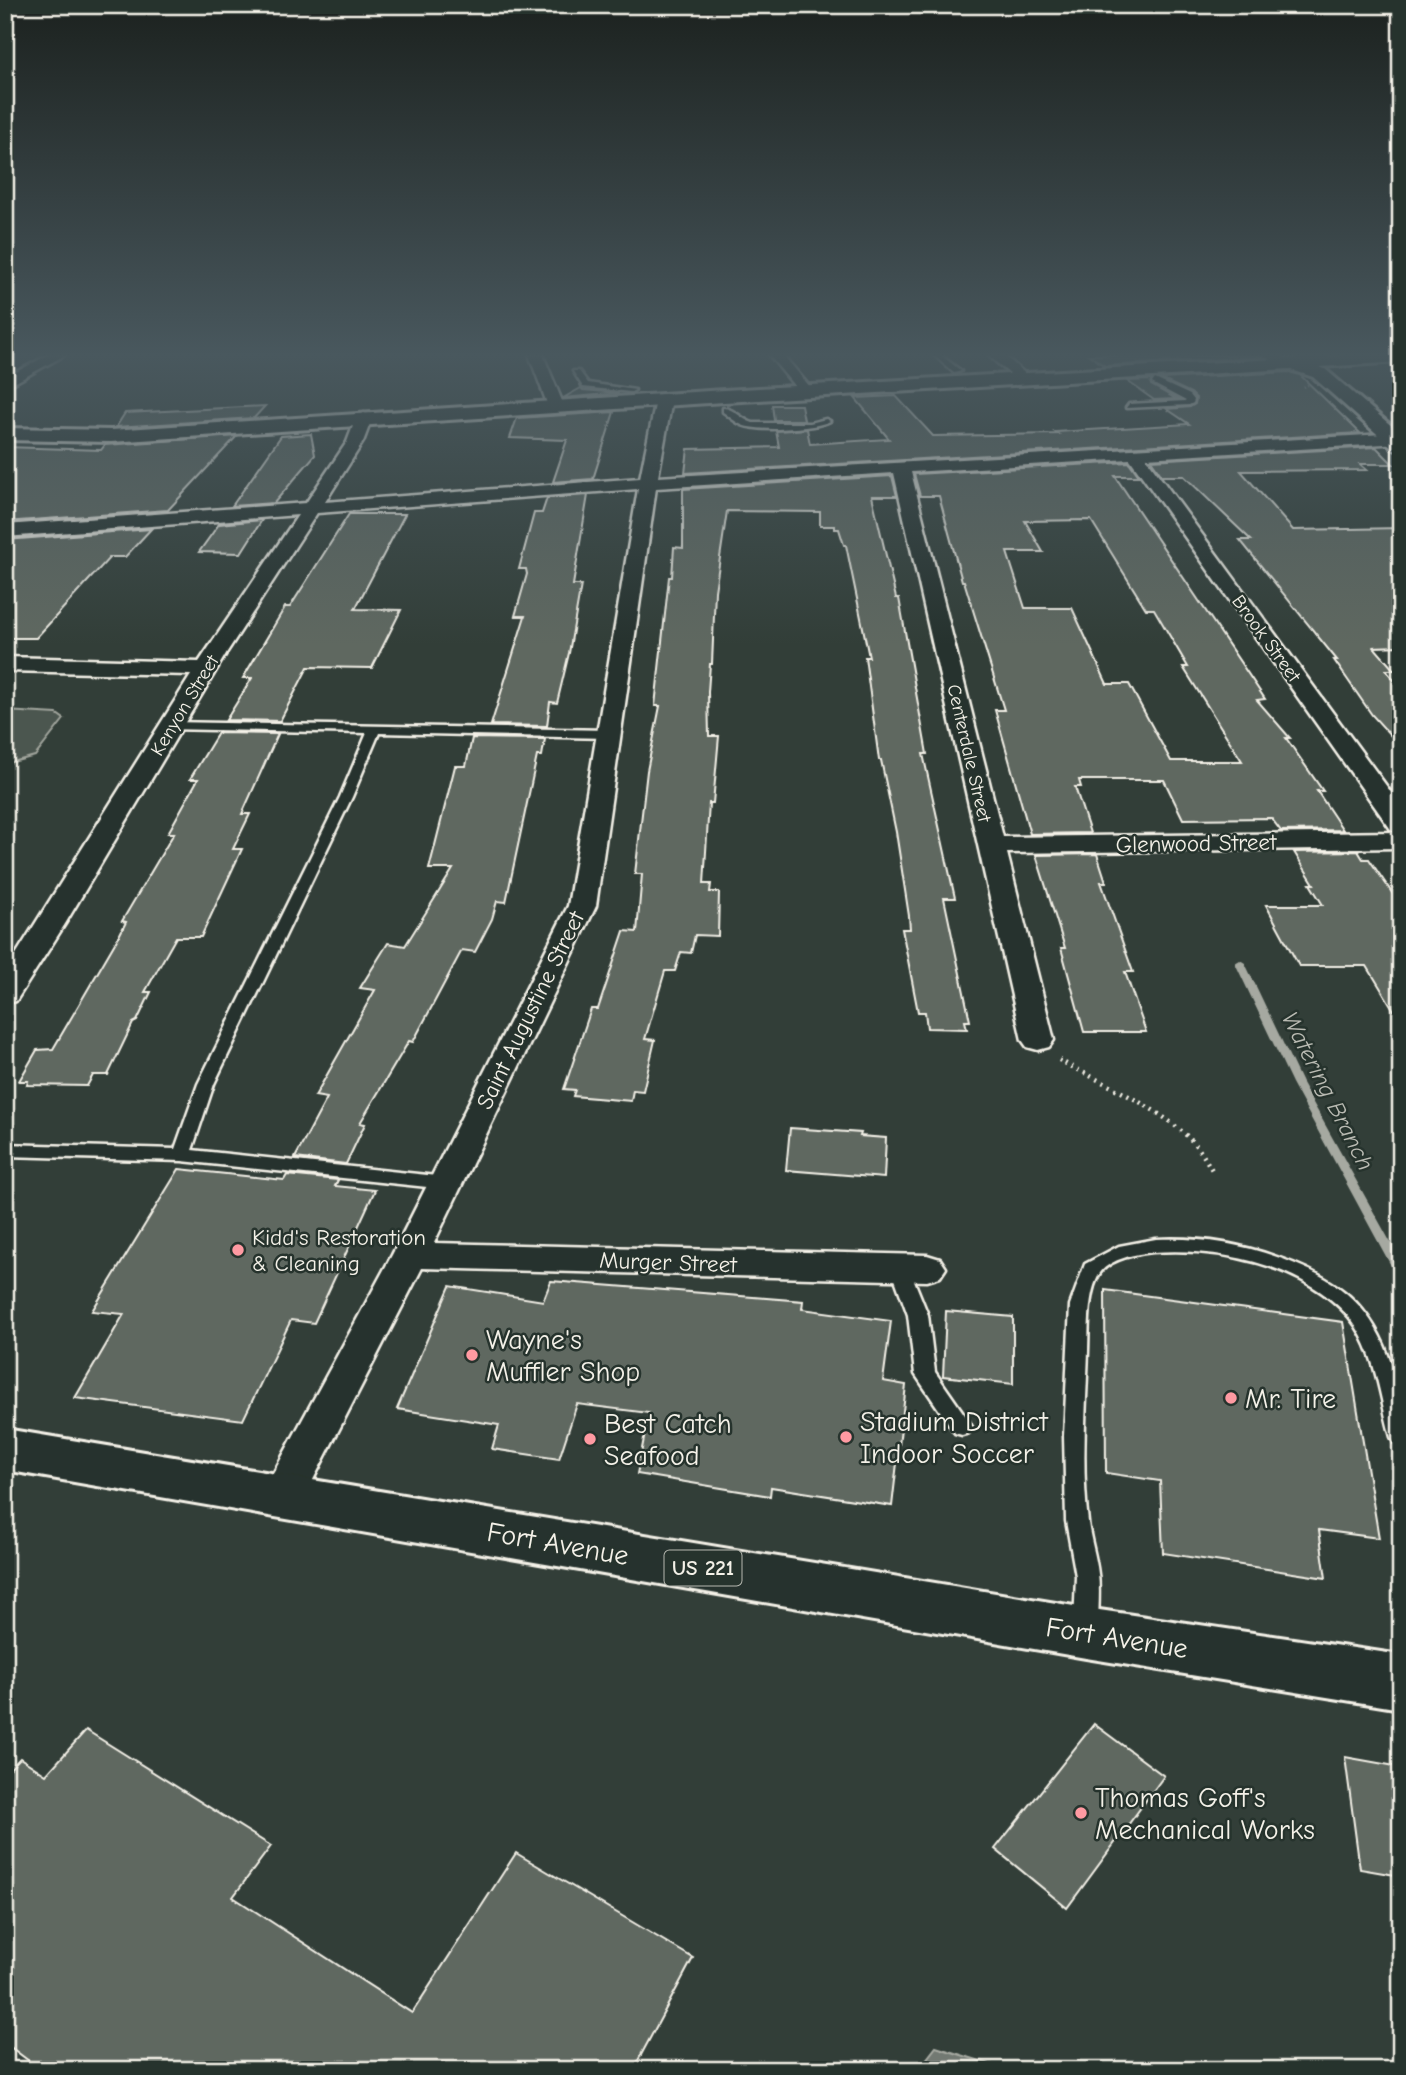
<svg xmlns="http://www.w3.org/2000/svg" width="1406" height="2075" font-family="'Comic Neue',sans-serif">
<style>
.green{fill:#4c564f;stroke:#a0a49c;stroke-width:2}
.water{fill:#727972;stroke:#a6a9a1;stroke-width:2}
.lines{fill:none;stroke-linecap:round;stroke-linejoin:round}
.stream{fill:#a6a9a1;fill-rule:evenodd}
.building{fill:#5f6861;stroke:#f4f1e8;stroke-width:2;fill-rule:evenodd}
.lane-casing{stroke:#f4f1e8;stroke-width:5}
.street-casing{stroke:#f4f1e8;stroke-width:5}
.secondary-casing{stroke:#f4f1e8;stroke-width:6}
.primary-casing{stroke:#f4f1e8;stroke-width:6}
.path{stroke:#f4f1e8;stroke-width:4.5;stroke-dasharray:2 5;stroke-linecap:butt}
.lane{fill:#26332d;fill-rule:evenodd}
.street{fill:#26332d;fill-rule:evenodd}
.secondary{fill:#26332d;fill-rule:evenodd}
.primary{fill:#26332d;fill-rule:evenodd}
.path-bridge{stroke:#f4f1e8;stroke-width:2.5;stroke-dasharray:1 2.5;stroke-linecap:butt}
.poi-dot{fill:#ff9aa2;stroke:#26332d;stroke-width:2.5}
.labels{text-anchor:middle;stroke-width:5;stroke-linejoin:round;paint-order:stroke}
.far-street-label{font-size:19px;fill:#f4f1e8;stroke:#26332d}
.shield{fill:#26332d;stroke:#b6b8b0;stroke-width:2}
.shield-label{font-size:21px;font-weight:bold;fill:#f4f1e8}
.street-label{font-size:23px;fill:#f4f1e8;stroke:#26332d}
.poi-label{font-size:23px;fill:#f4f1e8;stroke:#26332d;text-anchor:start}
.water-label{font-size:24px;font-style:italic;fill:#babbb3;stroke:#26332d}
.near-poi-label{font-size:28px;fill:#f4f1e8;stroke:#26332d;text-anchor:start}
.near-street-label{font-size:28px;fill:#f4f1e8;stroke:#26332d}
</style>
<rect width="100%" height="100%" fill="#323e38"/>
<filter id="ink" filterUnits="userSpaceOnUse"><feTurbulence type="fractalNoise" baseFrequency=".0143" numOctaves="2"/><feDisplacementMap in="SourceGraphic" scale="14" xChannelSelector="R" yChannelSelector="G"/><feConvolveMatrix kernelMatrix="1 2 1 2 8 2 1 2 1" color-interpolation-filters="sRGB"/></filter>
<g filter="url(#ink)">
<path class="green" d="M 5,711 L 57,714 L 64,719 L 35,756 L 5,764 Z"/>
<path class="water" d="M 936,2047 L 1009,2070 L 918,2070 Z"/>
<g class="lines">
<path class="stream" d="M 1240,960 L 1245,963 L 1302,1083 L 1401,1261 L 1401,1277 L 1397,1276 L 1395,1273 L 1292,1083 L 1235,963 Z"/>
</g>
<g class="building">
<path d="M 1089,355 L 1257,355 L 1259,357 L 1105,366 Z"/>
<path d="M 1289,372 L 1300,375 L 1360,433 L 685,473 L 688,449 L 779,447 L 776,431 L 807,429 L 810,444 L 889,439 L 855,398 L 896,396 L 933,436 L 1058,434 L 1055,432 L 1189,424 L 1167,409 L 1190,407 L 1195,404 L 1196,398 L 1191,393 L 1161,379 Z"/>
<path d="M 1151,380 L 1151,385 L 1176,399 L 1154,400 L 1127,381 Z"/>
<path d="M 581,388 L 583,390 L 619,393 L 563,398 Z"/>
<path d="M 772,405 L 801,405 L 804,420 L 774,420 Z"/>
<path d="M 265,406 L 254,418 L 116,427 L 125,413 Z"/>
<path d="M 614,412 L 593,479 L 553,482 L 567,440 L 510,438 L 517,418 Z"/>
<path d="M 311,434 L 315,455 L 274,503 L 232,506 L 281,436 Z"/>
<path d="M 237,436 L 168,510 L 5,522 L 5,447 L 101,450 L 105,445 Z"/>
<path d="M 1376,447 L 1393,464 L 1360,464 L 1367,470 L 1241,471 L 1293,530 L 1401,528 L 1401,646 L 1374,647 L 1394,670 L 1386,670 L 1401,689 L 1401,747 L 1372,715 L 1334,660 L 1337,660 L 1240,540 L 1251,540 L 1184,476 L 1162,476 L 1151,460 Z"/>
<path d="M 1129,462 L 1139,476 L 1115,476 L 1265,699 L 1257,700 L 1290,738 L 1286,738 L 1323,791 L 1317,791 L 1343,830 L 1281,831 L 1271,818 L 1183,819 L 1164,780 L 1079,780 L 1081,787 L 1075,787 L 1090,833 L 1030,834 L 995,710 L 1004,710 L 964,581 L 962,581 L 939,496 L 920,496 L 914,474 ZM 1091,520 L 1146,609 L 1154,609 L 1188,667 L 1183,667 L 1242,761 L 1171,761 L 1129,684 L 1107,684 L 1072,608 L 1025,608 L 1007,552 L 1043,552 L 1025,521 Z"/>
<path d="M 892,476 L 897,496 L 872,496 L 896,598 L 899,598 L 927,754 L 923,754 L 955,898 L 944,898 L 970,1021 L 965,1021 L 967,1029 L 927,1028 L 925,1012 L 918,1012 L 902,929 L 910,929 L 909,916 L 896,832 L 881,760 L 879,760 L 865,657 L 869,657 L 846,545 L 844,545 L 839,529 L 835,529 L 835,526 L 820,526 L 820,512 L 727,511 L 715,591 L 712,664 L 710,664 L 708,692 L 709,736 L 719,736 L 713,803 L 709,803 L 704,884 L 711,884 L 710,892 L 719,892 L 718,936 L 695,935 L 691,953 L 681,952 L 675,971 L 665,971 L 645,1039 L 655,1040 L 643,1091 L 633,1090 L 631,1101 L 573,1096 L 575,1090 L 564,1089 L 591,1009 L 598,1009 L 624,931 L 637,932 L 642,874 L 635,874 L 647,771 L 660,706 L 655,706 L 669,577 L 672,577 L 674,547 L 683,548 L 683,489 Z"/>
<path d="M 588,495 L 573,585 L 581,585 L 569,653 L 557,703 L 550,702 L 547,726 L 491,725 L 525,616 L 515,616 L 527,574 L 526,569 L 519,569 L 534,513 L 542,513 L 547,498 Z"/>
<path d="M 349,514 L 405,514 L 355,609 L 401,610 L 372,668 L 308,667 L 280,721 L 226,720 L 252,678 L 243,678 L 285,607 L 290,607 Z"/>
<path d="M 262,520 L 241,553 L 199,552 L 219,524 Z"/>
<path d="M 151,529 L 125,557 L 110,557 L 36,638 L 5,638 L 5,540 Z"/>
<path d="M 218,733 L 278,734 L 242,814 L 250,814 L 233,849 L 242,849 L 201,937 L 176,937 L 145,992 L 151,992 L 137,1021 L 133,1023 L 108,1075 L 93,1075 L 87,1086 L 27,1085 L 28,1081 L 19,1081 L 37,1050 L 53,1049 L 119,936 L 126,922 L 122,921 L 174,833 L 168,833 L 198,779 L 190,779 Z"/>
<path d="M 472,738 L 545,739 L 542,756 L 537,756 L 506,902 L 497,901 L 492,919 L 475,952 L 462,950 L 413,1042 L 409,1041 L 360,1123 L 365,1124 L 346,1164 L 295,1158 L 327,1098 L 315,1096 L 375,990 L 360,988 L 388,943 L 405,946 L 453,869 L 429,869 L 455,766 L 466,766 Z"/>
<path d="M 1358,851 L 1363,859 L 1369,859 L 1401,906 L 1401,1022 L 1367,966 L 1299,966 L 1266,905 L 1323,905 L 1310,884 L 1314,884 L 1294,852 Z"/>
<path d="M 1097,854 L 1106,882 L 1101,882 L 1133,972 L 1125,972 L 1146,1032 L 1084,1032 L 1061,948 L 1065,948 L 1036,855 Z"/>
<path d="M 790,1128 L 861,1133 L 860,1136 L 886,1138 L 884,1178 L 786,1170 Z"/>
<path d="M 179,1169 L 284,1180 L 287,1175 L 338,1180 L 335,1186 L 375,1190 L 314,1323 L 291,1320 L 243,1420 L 75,1398 L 124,1314 L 92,1311 Z"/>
<path d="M 551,1281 L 803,1301 L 802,1309 L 891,1321 L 883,1381 L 906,1385 L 892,1506 L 771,1487 L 770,1496 L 637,1474 L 649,1413 L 577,1404 L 559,1459 L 492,1449 L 499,1425 L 397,1409 L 450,1286 L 543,1301 Z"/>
<path d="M 1105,1290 L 1343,1322 L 1379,1538 L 1319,1530 L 1326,1578 L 1163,1553 L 1160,1481 L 1106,1473 Z"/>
<path d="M 946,1311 L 1013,1317 L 1013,1384 L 943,1376 Z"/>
<path d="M 1094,1724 L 1164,1776 L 1067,1908 L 995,1849 Z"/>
<path d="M 86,1730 L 271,1846 L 233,1897 L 412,2013 L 516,1853 L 693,1958 L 633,2070 L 41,2070 L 5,2043 L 5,1774 L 20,1758 L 46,1775 Z"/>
<path d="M 1345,1757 L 1401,1767 L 1401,1876 L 1360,1869 Z"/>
</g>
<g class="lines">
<defs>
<g id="lane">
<path d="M 934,355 L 941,355 L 961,371 L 954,373 Z"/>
<path d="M 573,371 L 579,371 L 588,383 L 635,390 L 631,392 L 583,387 Z"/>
<path d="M 1155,379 L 1190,395 L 1194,400 L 1193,403 L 1189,405 L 1126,408 L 1129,404 L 1186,401 L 1152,383 Z"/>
<path d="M 723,408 C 734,408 742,420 753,423 L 810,423 L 826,419 L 830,421 C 815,429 758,432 742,425 C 735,422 729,416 723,412 Z"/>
<path d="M 170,722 L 609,730 L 615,734 L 609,738 L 379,733 L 352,797 L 214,1084 L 192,1150 L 446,1177 L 452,1179 L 455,1183 L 452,1187 L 446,1189 L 182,1161 L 5,1156 L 5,1144 L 175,1149 L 198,1084 L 340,797 L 367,733 L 166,729 L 164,726 Z"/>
<path d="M 1156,1239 C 1197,1237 1238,1243 1277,1257 C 1337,1278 1372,1304 1392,1366 C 1395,1376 1399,1387 1401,1397 C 1403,1412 1401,1430 1401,1445 L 1394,1443 L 1391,1437 C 1380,1399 1376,1349 1349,1317 C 1304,1265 1219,1247 1153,1252 C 1136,1254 1111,1258 1100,1273 C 1087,1292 1089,1329 1088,1351 C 1086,1408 1081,1465 1088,1522 C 1090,1539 1096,1556 1098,1574 C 1100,1591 1098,1610 1098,1627 L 1094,1634 L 1086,1637 L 1078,1634 L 1074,1627 L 1076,1576 L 1066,1521 L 1064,1436 L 1070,1305 L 1085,1264 L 1119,1246 Z"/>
<path d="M 900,1261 L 907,1263 L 909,1268 L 928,1315 L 935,1372 L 969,1421 L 972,1427 L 969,1433 L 962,1435 L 955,1433 L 915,1374 L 908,1315 L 891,1268 L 893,1263 Z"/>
</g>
<g id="street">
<path d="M 48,355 L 65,355 L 5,388 L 5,378 Z"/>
<path d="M 529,355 L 543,355 L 564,406 L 562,409 L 556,411 L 548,406 Z"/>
<path d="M 769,355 L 783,355 L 811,388 L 814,391 L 811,394 L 801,394 Z"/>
<path d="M 988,355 L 1004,355 L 1030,378 L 1028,381 L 1018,381 Z"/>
<path d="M 1260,355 L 1280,355 L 1299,364 L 1292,368 Z"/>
<path d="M 664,395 L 672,400 L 658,477 L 1401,433 L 1401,443 L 1146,458 L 1401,806 L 1401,848 L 1007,853 L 1054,1040 L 1049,1047 L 1038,1050 L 1027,1047 L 1022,1040 L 894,473 L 656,488 L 596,906 L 434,1243 L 927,1255 L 940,1259 L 946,1268 L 940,1277 L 927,1281 L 422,1268 L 298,1509 L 283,1514 L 268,1509 L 261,1496 L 392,1255 L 568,906 L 638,489 L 317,513 L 227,652 L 65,924 L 16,1001 L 5,1004 L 5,972 L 191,675 L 5,671 L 5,657 L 199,662 L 298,515 L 5,537 L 5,525 L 306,503 L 347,442 L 356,418 L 364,413 L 372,418 L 363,442 L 325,502 L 640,478 L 656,400 ZM 1130,459 L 1392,831 L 1398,832 L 1003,837 L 911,472 Z"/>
</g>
<path id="secondary" d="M 1347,355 L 1401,355 L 1401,362 L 1319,367 L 1325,369 L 1401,434 L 1401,451 L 1394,449 L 1313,377 L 1289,369 L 724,402 L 111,442 L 5,440 L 5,428 L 111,430 L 724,390 Z"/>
<path id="primary" d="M 5,1429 L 1086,1608 L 1401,1655 L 1401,1709 L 1086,1658 L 5,1470 Z"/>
</defs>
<use href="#lane" class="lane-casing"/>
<use href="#street" class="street-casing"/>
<use href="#secondary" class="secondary-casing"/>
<use href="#primary" class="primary-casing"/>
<path class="path" d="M 1059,1060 C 1100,1082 1169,1111 1197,1147 C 1203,1154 1207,1162 1212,1170"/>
<use href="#lane" class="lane"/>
<use href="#street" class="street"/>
<use href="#secondary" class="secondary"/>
<use href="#primary" class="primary"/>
<path class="path-bridge" d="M 1304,387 L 1308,385"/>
</g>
</g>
<linearGradient id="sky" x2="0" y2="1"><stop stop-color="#1c221f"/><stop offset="0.55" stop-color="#49585e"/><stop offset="1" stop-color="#49585e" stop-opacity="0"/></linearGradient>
<rect width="1406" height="645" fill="url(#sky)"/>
<g class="poi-dot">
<circle cx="238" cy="1250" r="7"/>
<circle cx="472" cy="1355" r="7"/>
<circle cx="1231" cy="1398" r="7"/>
<circle cx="846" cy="1437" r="7"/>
<circle cx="590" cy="1439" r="7"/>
<circle cx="1081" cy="1813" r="7"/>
</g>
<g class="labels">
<g class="far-street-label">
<text transform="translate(1267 638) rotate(54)" y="7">Brook Street</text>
<text transform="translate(184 705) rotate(-59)" y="7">Kenyon Street</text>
<text transform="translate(970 753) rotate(77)" y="7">Centerdale Street</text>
</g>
<rect class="shield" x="664.5" y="1550.5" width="77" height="35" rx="5"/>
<g class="shield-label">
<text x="703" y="1575">US 221</text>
</g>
<g class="street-label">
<text transform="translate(1196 843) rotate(-1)" y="8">Glenwood Street</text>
<text transform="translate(530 1010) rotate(-64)" y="8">Saint Augustine Street</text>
<text transform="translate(668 1262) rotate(2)" y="8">Murger Street</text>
</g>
<g class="poi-label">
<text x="252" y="1245">Kidd's Restoration<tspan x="252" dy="26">&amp; Cleaning</tspan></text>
</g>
<g class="water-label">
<text transform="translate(1328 1091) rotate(63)" y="8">Watering Branch</text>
</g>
<g class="near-poi-label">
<text x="486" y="1349">Wayne's<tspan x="486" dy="32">Muffler Shop</tspan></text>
<text x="1245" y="1408">Mr. Tire</text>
<text x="860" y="1431">Stadium District<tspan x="860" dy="32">Indoor Soccer</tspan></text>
<text x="604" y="1433">Best Catch<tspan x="604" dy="32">Seafood</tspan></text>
<text x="1095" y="1807">Thomas Goff's<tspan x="1095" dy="32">Mechanical Works</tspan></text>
</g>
<g class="near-street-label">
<text transform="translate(558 1543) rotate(10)" y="10">Fort Avenue</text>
<text transform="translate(1117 1637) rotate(9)" y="10">Fort Avenue</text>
</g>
</g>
<rect width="1406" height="2075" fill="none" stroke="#26332d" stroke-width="28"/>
<rect x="14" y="14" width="1378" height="2047" fill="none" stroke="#f4f1e8" stroke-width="2.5" filter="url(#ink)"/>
</svg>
